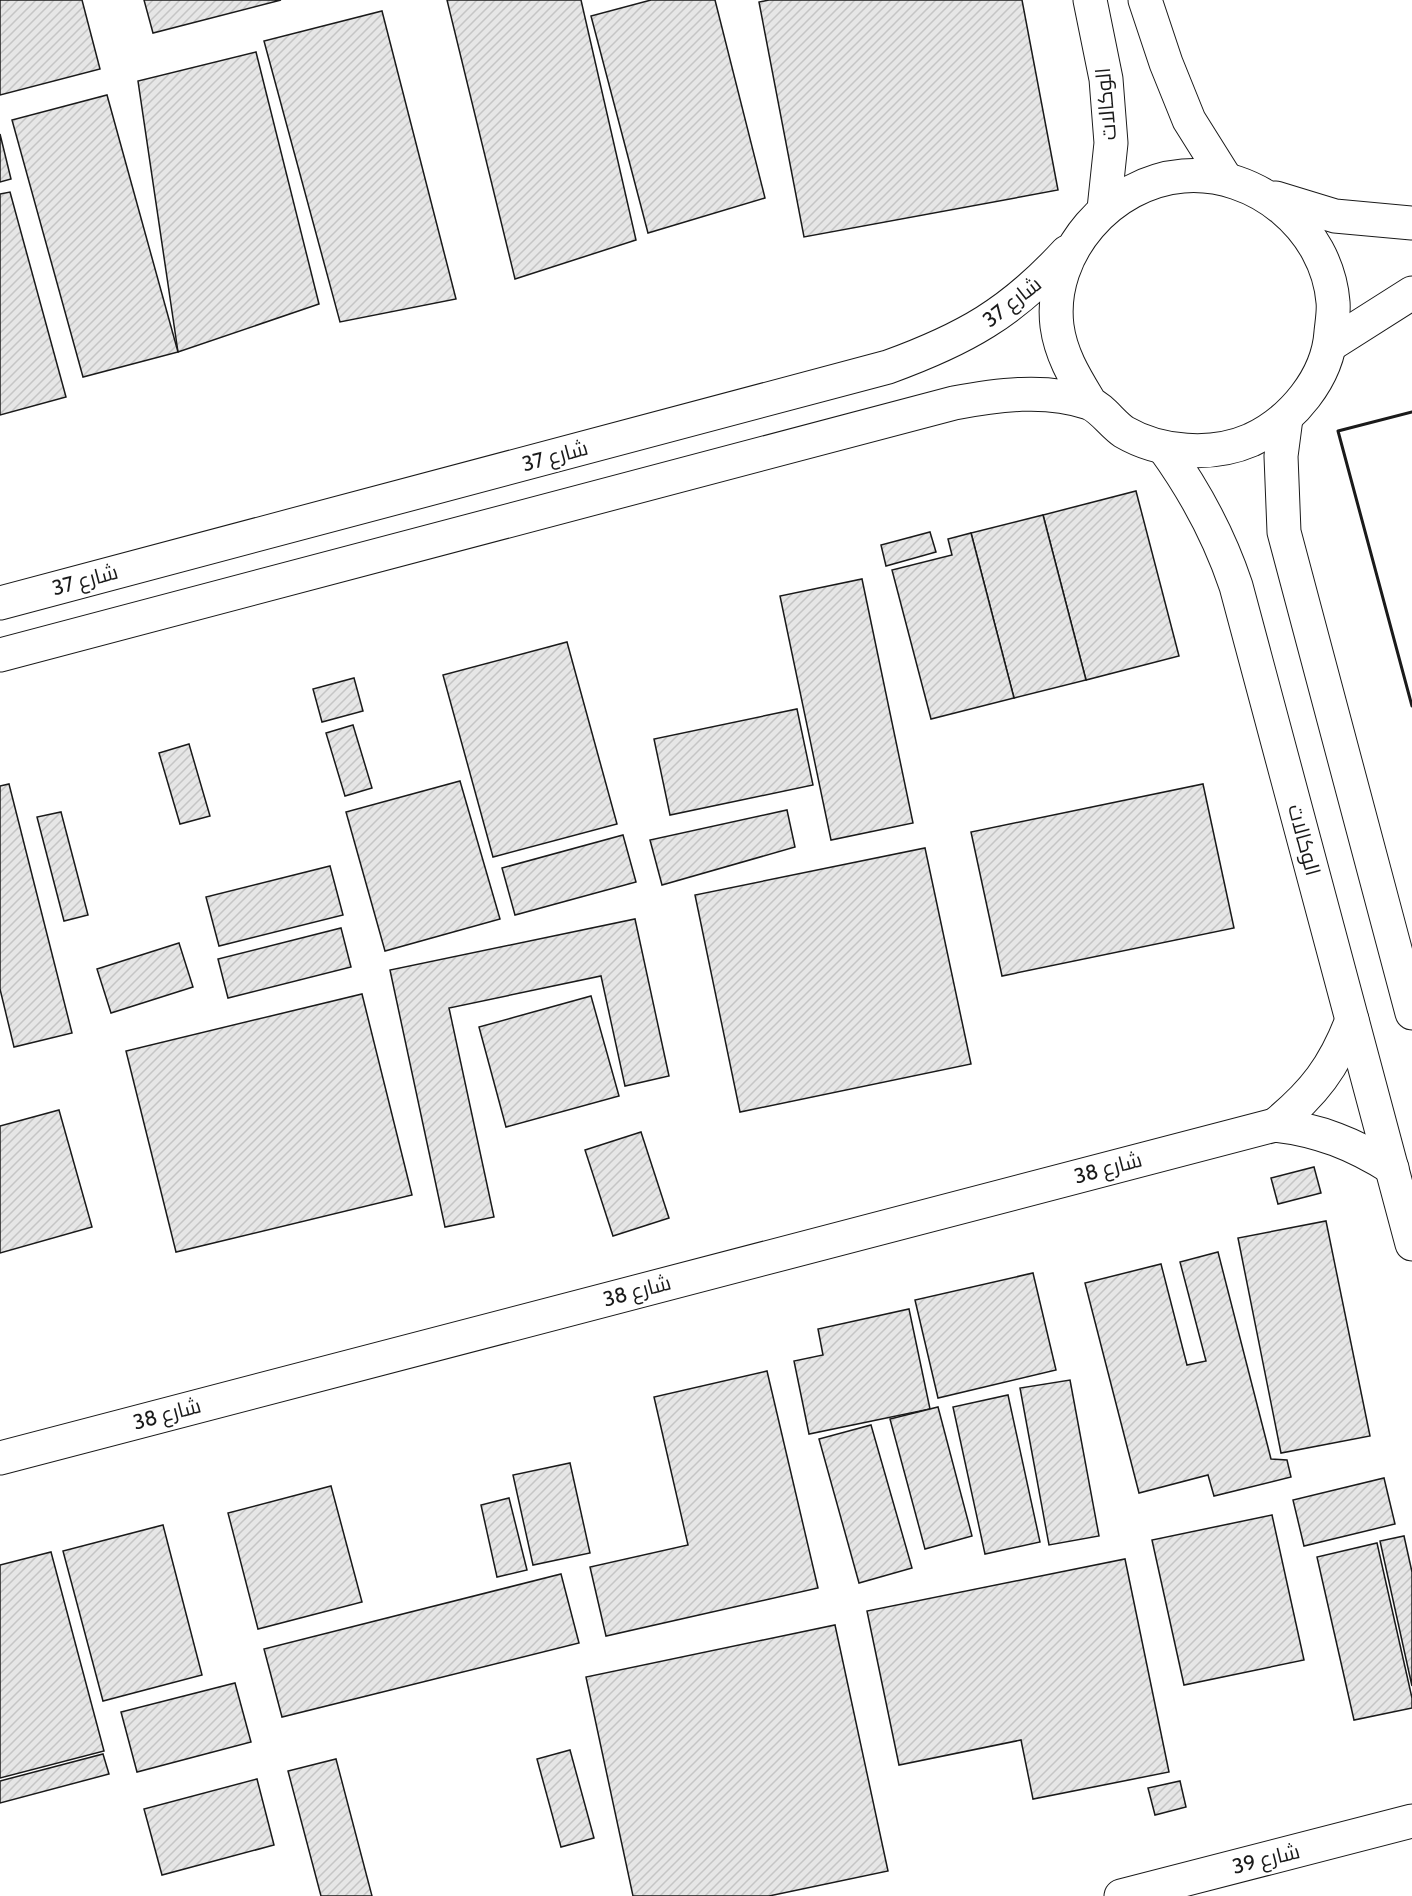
<svg xmlns="http://www.w3.org/2000/svg" width="1412" height="1896" font-family="Cabin,Cairo,sans-serif">
<style>
.building{fill:url(#building-hatch);stroke:#1a1a1a;stroke-width:1.5}
.lines{fill:none;stroke-linecap:round;stroke-linejoin:round}
.minor-casing{stroke:#1a1a1a;stroke-width:35}
.minor{stroke:#fff;stroke-width:33}
.wall{stroke:#1a1a1a;stroke-width:3}
.labels{text-anchor:middle;stroke-width:4.5;stroke-linejoin:round;paint-order:stroke}
.street-label{font-size:21px;fill:#1a1a1a;stroke:#fff}
</style>
<defs>
<pattern id="building-hatch" width="6" height="6" patternUnits="userSpaceOnUse" patternTransform="scale(1.5)"><rect width="6" height="6" fill="#e6e6e6"/><path d="M-1 1l2-2M0 6l6-6M5 7l2-2" fill="none" stroke="#c5c5c5"/></pattern>
</defs>
<rect width="100%" height="100%" fill="#fff"/>
<g class="building">
<path d="M 0,0 L 82,0 L 100,69 L 0,95 Z"/>
<path d="M 144,0 L 281,0 L 153,33 Z"/>
<path d="M 447,0 L 581,0 L 636,240 L 515,279 Z"/>
<path d="M 651,0 L 715,0 L 765,198 L 648,233 L 591,16 Z"/>
<path d="M 769,0 L 1022,0 L 1058,190 L 804,237 L 759,2 Z"/>
<path d="M 382,11 L 456,299 L 340,322 L 264,41 Z"/>
<path d="M 256,52 L 319,304 L 178,352 L 138,81 Z"/>
<path d="M 107,95 L 178,352 L 83,377 L 12,120 Z"/>
<path d="M 0,134 L 11,179 L 0,182 Z"/>
<path d="M 10,192 L 66,397 L 0,415 L 0,194 Z"/>
<path d="M 1136,491 L 1179,656 L 1086,680 L 1043,515 Z"/>
<path d="M 1043,515 L 1086,680 L 1014,698 L 971,533 Z"/>
<path d="M 930,532 L 936,552 L 886,566 L 881,545 Z"/>
<path d="M 971,533 L 1014,698 L 931,719 L 892,570 L 952,555 L 948,539 Z"/>
<path d="M 862,579 L 913,823 L 831,840 L 780,596 Z"/>
<path d="M 567,642 L 617,824 L 493,857 L 443,675 Z"/>
<path d="M 354,678 L 363,711 L 322,722 L 313,689 Z"/>
<path d="M 797,709 L 813,785 L 670,815 L 654,739 Z"/>
<path d="M 353,725 L 372,788 L 345,796 L 326,733 Z"/>
<path d="M 189,744 L 210,816 L 180,824 L 159,753 Z"/>
<path d="M 460,781 L 500,919 L 385,951 L 346,812 Z"/>
<path d="M 9,784 L 72,1033 L 14,1047 L 0,989 L 0,786 Z"/>
<path d="M 1203,784 L 1234,928 L 1002,976 L 971,832 Z"/>
<path d="M 787,810 L 795,847 L 662,885 L 650,840 Z"/>
<path d="M 61,812 L 88,915 L 64,921 L 37,817 Z"/>
<path d="M 623,835 L 636,882 L 515,915 L 502,868 Z"/>
<path d="M 925,848 L 971,1064 L 740,1112 L 695,895 Z"/>
<path d="M 330,866 L 343,915 L 219,946 L 206,897 Z"/>
<path d="M 635,919 L 669,1076 L 625,1086 L 601,976 L 449,1008 L 494,1217 L 445,1227 L 390,970 Z"/>
<path d="M 341,928 L 351,967 L 228,998 L 218,959 Z"/>
<path d="M 179,943 L 193,987 L 111,1013 L 97,969 Z"/>
<path d="M 362,994 L 412,1195 L 176,1252 L 126,1051 Z"/>
<path d="M 591,996 L 619,1096 L 506,1127 L 479,1027 Z"/>
<path d="M 59,1110 L 92,1227 L 0,1253 L 0,1126 Z"/>
<path d="M 641,1132 L 669,1218 L 613,1236 L 585,1150 Z"/>
<path d="M 1314,1167 L 1321,1193 L 1278,1204 L 1271,1178 Z"/>
<path d="M 1326,1221 L 1370,1436 L 1281,1453 L 1238,1238 Z"/>
<path d="M 1218,1252 L 1271,1459 L 1287,1460 L 1291,1477 L 1214,1496 L 1208,1475 L 1139,1493 L 1085,1283 L 1161,1264 L 1187,1365 L 1206,1361 L 1180,1262 Z"/>
<path d="M 1033,1273 L 1056,1370 L 938,1398 L 915,1300 Z"/>
<path d="M 909,1309 L 930,1409 L 809,1434 L 794,1361 L 823,1355 L 818,1329 Z"/>
<path d="M 767,1371 L 818,1588 L 606,1636 L 590,1567 L 688,1545 L 654,1397 Z"/>
<path d="M 1070,1380 L 1099,1536 L 1049,1545 L 1020,1388 Z"/>
<path d="M 1008,1395 L 1040,1542 L 985,1554 L 953,1407 Z"/>
<path d="M 938,1407 L 972,1536 L 925,1549 L 890,1419 Z"/>
<path d="M 871,1425 L 912,1568 L 859,1583 L 819,1439 Z"/>
<path d="M 570,1463 L 590,1553 L 533,1565 L 513,1475 Z"/>
<path d="M 1384,1478 L 1395,1524 L 1304,1546 L 1293,1500 Z"/>
<path d="M 331,1486 L 362,1602 L 258,1629 L 228,1513 Z"/>
<path d="M 509,1498 L 527,1570 L 497,1577 L 481,1505 Z"/>
<path d="M 1272,1515 L 1304,1660 L 1184,1685 L 1152,1540 Z"/>
<path d="M 163,1525 L 202,1675 L 103,1701 L 63,1551 Z"/>
<path d="M 1404,1536 L 1412,1572 L 1412,1686 L 1380,1541 Z"/>
<path d="M 1377,1543 L 1412,1698 L 1412,1708 L 1354,1720 L 1317,1557 Z"/>
<path d="M 51,1552 L 104,1751 L 0,1778 L 0,1565 Z"/>
<path d="M 1125,1559 L 1169,1772 L 1033,1799 L 1021,1740 L 899,1765 L 867,1611 Z"/>
<path d="M 561,1574 L 579,1643 L 282,1717 L 264,1649 Z"/>
<path d="M 835,1625 L 888,1871 L 769,1896 L 633,1896 L 586,1677 Z"/>
<path d="M 235,1683 L 251,1742 L 137,1772 L 121,1712 Z"/>
<path d="M 570,1750 L 594,1838 L 561,1847 L 537,1759 Z"/>
<path d="M 103,1754 L 109,1774 L 0,1803 L 0,1781 Z"/>
<path d="M 336,1759 L 372,1896 L 321,1896 L 288,1771 Z"/>
<path d="M 257,1779 L 274,1845 L 162,1875 L 144,1809 Z"/>
<path d="M 1180,1781 L 1186,1807 L 1155,1815 L 1148,1788 Z"/>
</g>
<g class="lines">
<defs>
<g id="minor">
<path d="M 1090,0 L 1106,79 L 1111,143 L 1104,209"/>
<path d="M 1145,0 L 1166,63 L 1189,120 L 1226,179"/>
<path d="M 1276,198 L 1335,216 L 1412,223"/>
<path d="M 1330,345 L 1412,293"/>
<path d="M 1286,418 L 1281,456 L 1284,532 L 1412,1013"/>
<path d="M 1164,448 C 1195,491 1219,535 1236,586 L 1412,1244"/>
<path d="M 0,603 L 888,367 C 965,339 1011,313 1067,252"/>
<path d="M 0,655 L 954,403 C 997,395 1046,388 1089,403 C 1102,408 1112,424 1124,432 C 1160,453 1212,457 1251,440 C 1292,421 1328,378 1331,332 C 1332,322 1334,311 1333,302 C 1327,228 1256,170 1183,176 C 1111,182 1048,252 1057,326 C 1061,356 1076,379 1091,404"/>
<path d="M 1275,1125 C 1314,1093 1334,1067 1352,1020"/>
<path d="M 0,1458 L 1275,1125 C 1319,1130 1354,1144 1392,1168"/>
<path d="M 1121,1896 L 1412,1821"/>
</g>
</defs>
<use href="#minor" class="minor-casing"/>
<use href="#minor" class="minor"/>
<path class="wall" d="M 1412,412 L 1338,431 L 1412,706"/>
</g>
<g class="labels">
<g class="street-label">
<text transform="translate(1106 104) rotate(-95)" y="7">الوكالات</text>
<text transform="translate(1012 302) rotate(-38)" y="7">شارع 37</text>
<text transform="translate(555 456) rotate(-15)" y="7">شارع 37</text>
<text transform="translate(85 580) rotate(-15)" y="7">شارع 37</text>
<text transform="translate(1304 840) rotate(75)" y="7">الوكالات</text>
<text transform="translate(1108 1168) rotate(-15)" y="7">شارع 38</text>
<text transform="translate(637 1291) rotate(-15)" y="7">شارع 38</text>
<text transform="translate(167 1414) rotate(-15)" y="7">شارع 38</text>
<text transform="translate(1266 1859) rotate(-14)" y="7">شارع 39</text>
</g>
</g>
</svg>
